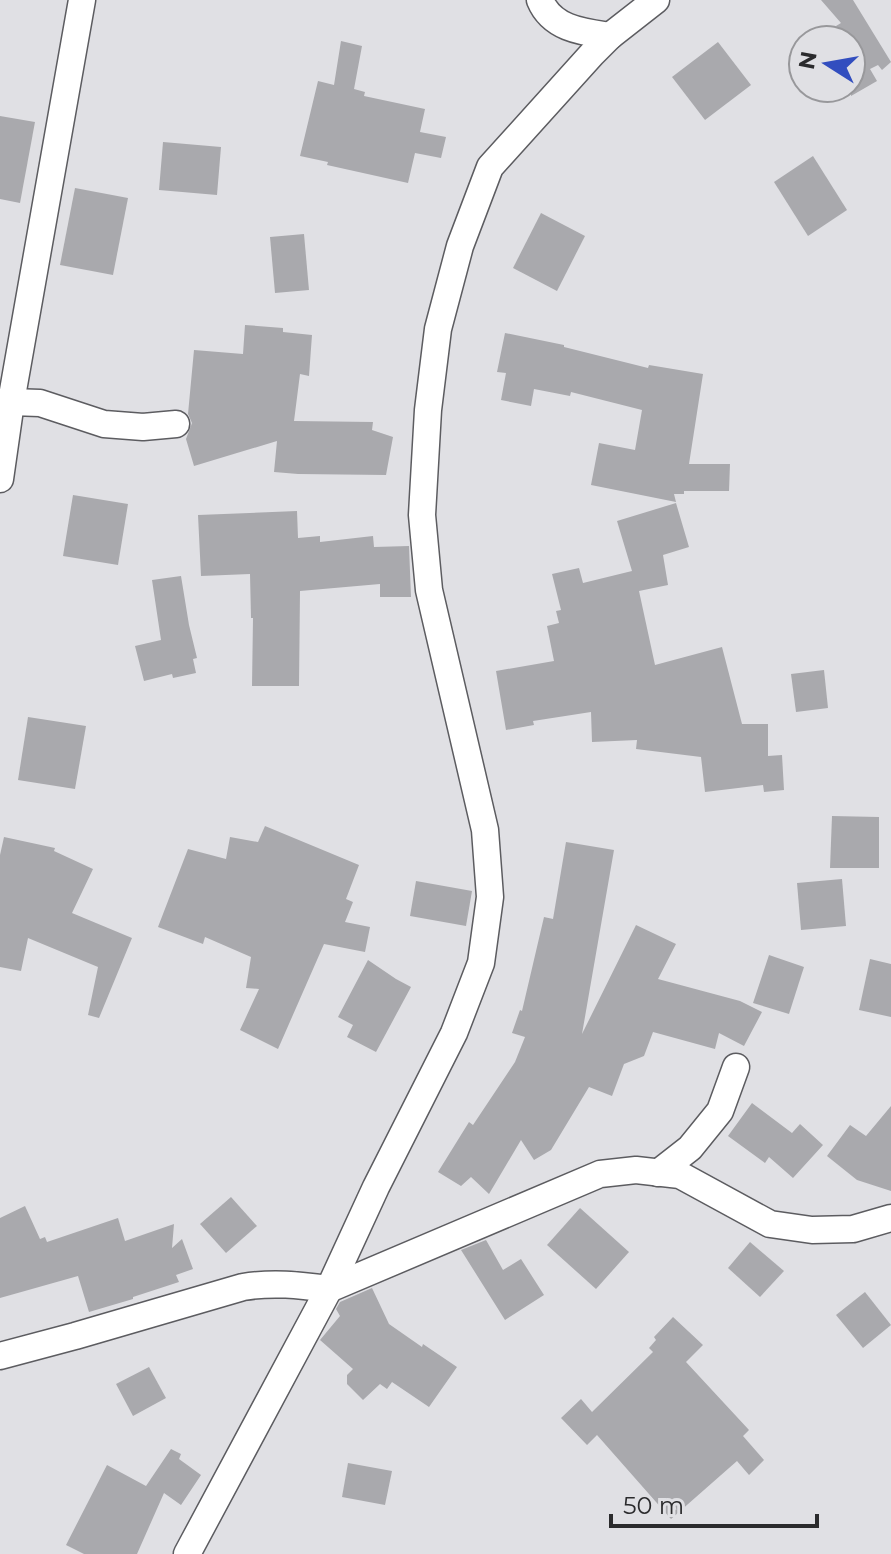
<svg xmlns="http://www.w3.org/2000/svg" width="891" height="1554" font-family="Montserrat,sans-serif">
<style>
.building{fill:#a9a9ad}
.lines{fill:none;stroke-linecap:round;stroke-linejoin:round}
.minor-casing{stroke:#5c5c60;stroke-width:29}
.minor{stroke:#fff;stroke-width:26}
</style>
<rect width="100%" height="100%" fill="#e0e0e4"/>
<g class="building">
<path d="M 821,0 L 853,0 L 891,62 L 882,70 L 878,65 L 870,69 L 877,81 L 851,96 L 851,40 L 844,40 L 836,26 L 841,23 Z"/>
<path d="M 341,41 L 362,46 L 354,89 L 365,92 L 364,96 L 425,109 L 420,132 L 446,137 L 441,158 L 415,153 L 408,183 L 327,165 L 328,162 L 300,156 L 318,81 L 334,85 Z"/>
<path d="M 718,42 L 751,85 L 705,120 L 672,77 Z"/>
<path d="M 0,116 L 35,122 L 20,203 L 0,199 Z"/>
<path d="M 163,142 L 221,147 L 217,195 L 159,190 Z"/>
<path d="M 813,156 L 847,210 L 808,236 L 774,182 Z"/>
<path d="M 75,188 L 128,198 L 113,275 L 60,265 Z"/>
<path d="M 541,213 L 585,236 L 557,291 L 513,268 Z"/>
<path d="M 304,234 L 309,290 L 275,293 L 270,237 Z"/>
<path d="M 245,325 L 283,328 L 283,332 L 312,335 L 309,376 L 300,374 L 294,421 L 373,422 L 372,430 L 393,437 L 386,475 L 298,474 L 274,472 L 277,441 L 194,466 L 186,439 L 192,423 L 188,414 L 194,350 L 243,354 Z"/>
<path d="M 505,333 L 564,345 L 564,347 L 648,368 L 649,365 L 703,374 L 689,464 L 730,464 L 729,491 L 684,491 L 684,494 L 674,494 L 676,502 L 591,485 L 599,443 L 635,450 L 642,410 L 571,392 L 570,396 L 534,389 L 531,406 L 501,400 L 506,373 L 497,372 Z"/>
<path d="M 73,495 L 128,504 L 118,565 L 63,556 Z"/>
<path d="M 676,503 L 689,547 L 663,555 L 668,585 L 639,591 L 655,665 L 722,647 L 742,724 L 768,724 L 768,756 L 782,755 L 784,790 L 764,792 L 763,785 L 705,792 L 701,757 L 636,749 L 637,740 L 592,742 L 591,712 L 533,721 L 534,725 L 506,730 L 496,671 L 554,661 L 547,626 L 559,623 L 556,611 L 561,610 L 552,574 L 579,568 L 583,583 L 632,571 L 617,521 Z"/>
<path d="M 297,511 L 298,538 L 320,536 L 320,542 L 373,536 L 374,547 L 409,546 L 411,597 L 380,597 L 380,584 L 300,591 L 299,686 L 252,686 L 253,618 L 251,618 L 250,574 L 201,576 L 198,515 Z"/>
<path d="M 181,576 L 189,625 L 197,658 L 193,659 L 196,673 L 173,678 L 172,674 L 144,681 L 135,646 L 161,640 L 152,580 Z"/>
<path d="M 824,670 L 828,708 L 796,712 L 791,674 Z"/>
<path d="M 28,717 L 86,726 L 75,789 L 18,780 Z"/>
<path d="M 832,816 L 879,817 L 879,868 L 830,868 Z"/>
<path d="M 265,826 L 359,865 L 346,899 L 353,902 L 345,922 L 370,927 L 365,952 L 324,944 L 278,1049 L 240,1030 L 259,989 L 246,988 L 251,957 L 205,937 L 203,944 L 158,927 L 188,849 L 226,859 L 230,837 L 258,842 Z"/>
<path d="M 4,837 L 55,848 L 54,851 L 93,869 L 72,913 L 132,938 L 99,1018 L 88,1015 L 98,967 L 28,938 L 21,971 L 0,967 L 0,855 Z"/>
<path d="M 566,842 L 614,850 L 582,1034 L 636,925 L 676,944 L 658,979 L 740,1001 L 762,1012 L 744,1046 L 719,1033 L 715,1049 L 653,1032 L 644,1056 L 624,1064 L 612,1096 L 589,1087 L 551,1150 L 534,1160 L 521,1140 L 489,1194 L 471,1177 L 461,1186 L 438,1172 L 469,1122 L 473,1125 L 515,1062 L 525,1037 L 512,1033 L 520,1010 L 522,1011 L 544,917 L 553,919 Z"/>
<path d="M 842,879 L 846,926 L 801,930 L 797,883 Z"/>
<path d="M 416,881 L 472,891 L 466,926 L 410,916 Z"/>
<path d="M 769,955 L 804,967 L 789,1014 L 753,1003 Z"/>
<path d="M 870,959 L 891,964 L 891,1017 L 859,1010 Z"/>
<path d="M 368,960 L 396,979 L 411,987 L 376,1052 L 347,1037 L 353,1025 L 338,1017 Z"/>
<path d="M 752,1103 L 792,1133 L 800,1124 L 823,1145 L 793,1178 L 769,1157 L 765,1163 L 728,1136 Z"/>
<path d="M 891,1106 L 891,1191 L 857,1180 L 827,1156 L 850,1125 L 866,1136 Z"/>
<path d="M 231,1197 L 257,1226 L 226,1253 L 200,1224 Z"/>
<path d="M 25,1206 L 40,1239 L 45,1237 L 47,1242 L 118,1218 L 125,1241 L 174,1224 L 172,1248 L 182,1239 L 193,1269 L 176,1275 L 179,1282 L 133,1297 L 133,1299 L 89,1312 L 78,1276 L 0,1298 L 0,1218 Z"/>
<path d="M 580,1208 L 629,1252 L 596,1289 L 547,1245 Z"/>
<path d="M 486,1240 L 503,1270 L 521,1259 L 544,1295 L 505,1320 L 461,1250 Z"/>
<path d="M 750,1242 L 784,1271 L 760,1297 L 728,1268 Z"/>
<path d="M 372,1288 L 389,1324 L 422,1347 L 423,1344 L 457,1367 L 429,1407 L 392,1382 L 387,1389 L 380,1384 L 363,1400 L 347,1384 L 347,1375 L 353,1369 L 320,1340 L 340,1316 L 336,1309 L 340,1302 Z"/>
<path d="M 865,1292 L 891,1325 L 863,1348 L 836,1315 Z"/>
<path d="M 673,1317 L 703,1345 L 686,1362 L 749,1430 L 743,1436 L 764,1460 L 749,1475 L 737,1461 L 671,1519 L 597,1435 L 587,1445 L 561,1418 L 581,1399 L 592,1412 L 653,1352 L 649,1348 L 656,1340 L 654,1337 Z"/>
<path d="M 149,1367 L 166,1398 L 133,1416 L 116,1384 Z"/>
<path d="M 171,1449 L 181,1454 L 179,1459 L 201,1475 L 181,1505 L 164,1493 L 137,1554 L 84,1554 L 66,1545 L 107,1465 L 146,1486 Z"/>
<path d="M 348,1463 L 392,1471 L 385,1505 L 342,1497 Z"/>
</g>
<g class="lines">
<defs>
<g id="minor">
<path d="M 540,0 C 552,29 583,32 610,36"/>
<path d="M 11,402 L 40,403 L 104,424 L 143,427 L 176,424"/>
<path d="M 0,479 L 11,402 L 82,0"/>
<path d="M 658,1173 L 690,1148 L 720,1111 L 736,1067"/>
<path d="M 0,1356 L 75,1336 L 243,1287 C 273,1282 299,1285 329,1289 L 600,1174 L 636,1170 L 680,1175 L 770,1224 L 812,1230 L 853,1229 L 891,1218"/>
<path d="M 187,1554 L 329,1289 L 376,1187 L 454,1033 L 481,963 L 490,897 L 485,830 L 429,590 L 422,515 L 428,410 L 438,329 L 460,246 L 490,167 L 592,54 L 610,36 L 656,0"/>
</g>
</defs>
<use href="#minor" class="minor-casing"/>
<use href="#minor" class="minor"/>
</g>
<g transform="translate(827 64) rotate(281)"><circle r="38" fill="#e0e0e4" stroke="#98989b" stroke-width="2"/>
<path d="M0-6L14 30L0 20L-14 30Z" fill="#324ebf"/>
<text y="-12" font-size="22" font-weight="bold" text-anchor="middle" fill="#2b2b2d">N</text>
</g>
<path d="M611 1514v12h206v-12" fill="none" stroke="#2b2b2d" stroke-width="4"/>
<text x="623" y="1514" font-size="24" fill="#2b2b2d" stroke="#e0e0e4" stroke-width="6" paint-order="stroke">50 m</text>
</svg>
